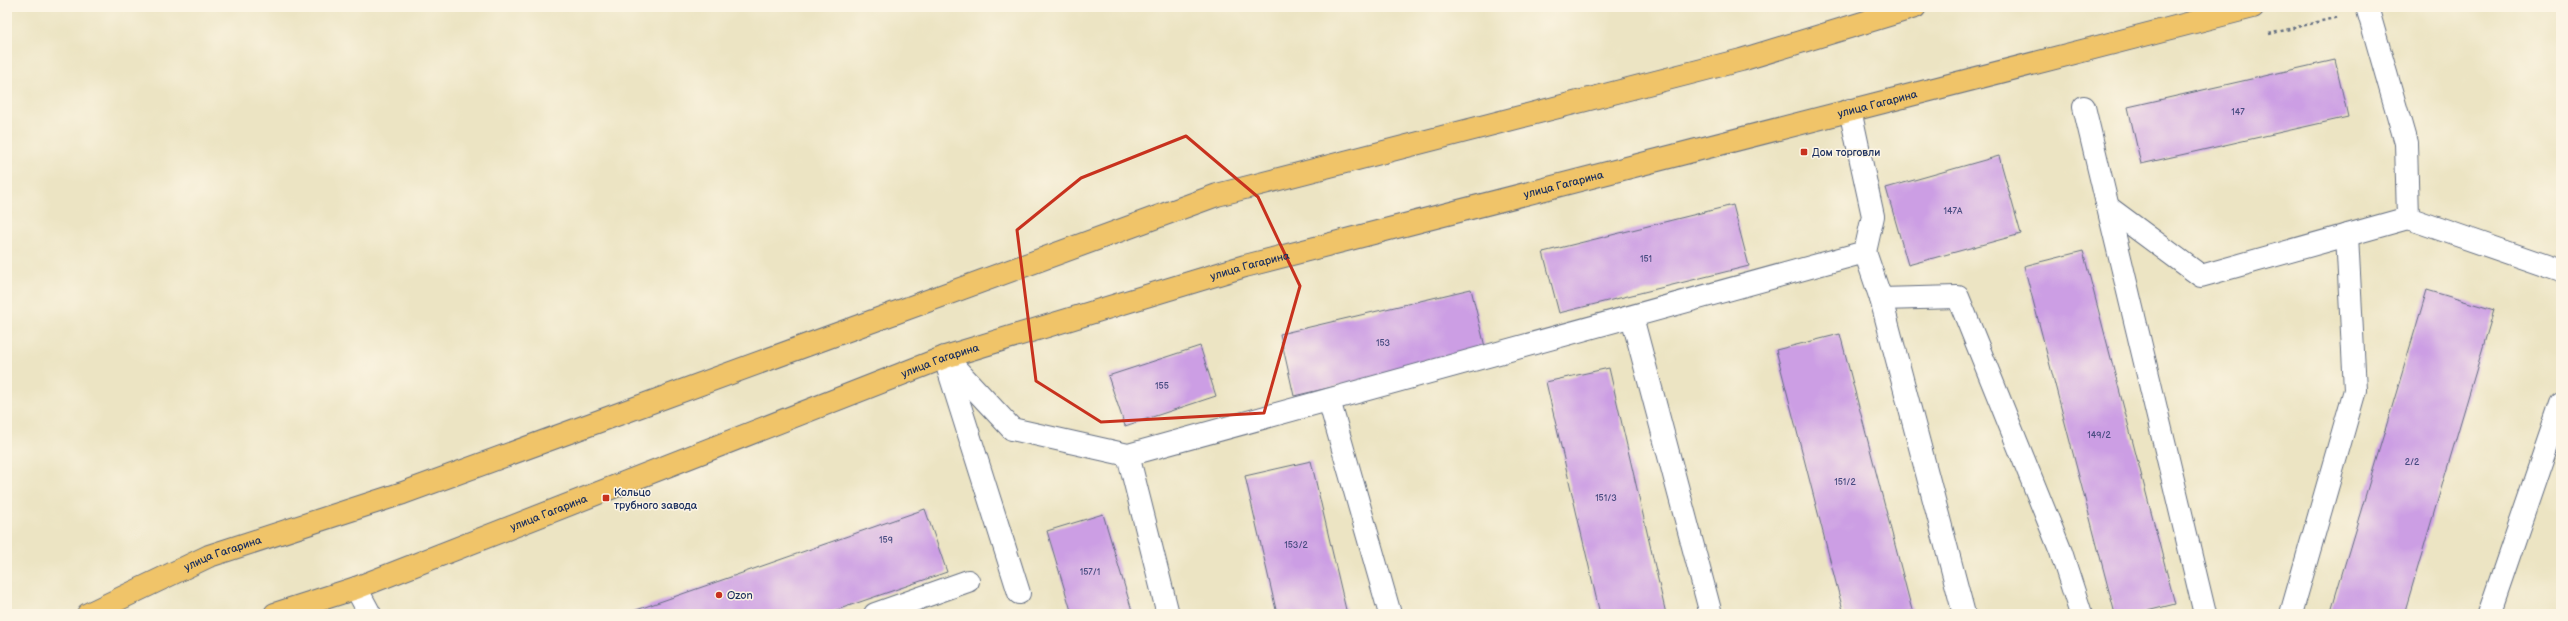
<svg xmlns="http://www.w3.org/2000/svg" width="2568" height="621" font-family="'Balsamiq Sans',sans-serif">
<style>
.building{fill:#cc9ee4}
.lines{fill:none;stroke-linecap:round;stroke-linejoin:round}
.lane-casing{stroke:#646e81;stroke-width:24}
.primary-casing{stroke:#646e81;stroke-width:24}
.path{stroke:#646e81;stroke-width:2.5;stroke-dasharray:3 3;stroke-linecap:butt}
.lane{stroke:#fff;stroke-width:22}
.primary{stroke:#f0c469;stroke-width:22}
.marked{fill:none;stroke:#c8321e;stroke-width:3;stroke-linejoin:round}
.poi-dot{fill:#c8321e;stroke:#fcf5e5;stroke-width:1.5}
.labels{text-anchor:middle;stroke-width:3;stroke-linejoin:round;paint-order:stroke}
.number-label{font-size:9px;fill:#474b80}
.street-label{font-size:11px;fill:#1b2f5e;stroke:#fcf5e5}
.poi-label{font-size:11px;fill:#1b2f5e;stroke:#fcf5e5;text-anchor:start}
</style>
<rect width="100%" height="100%" fill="#fcf5e5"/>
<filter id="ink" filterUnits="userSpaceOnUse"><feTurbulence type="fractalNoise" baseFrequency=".025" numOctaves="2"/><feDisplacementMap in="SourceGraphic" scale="8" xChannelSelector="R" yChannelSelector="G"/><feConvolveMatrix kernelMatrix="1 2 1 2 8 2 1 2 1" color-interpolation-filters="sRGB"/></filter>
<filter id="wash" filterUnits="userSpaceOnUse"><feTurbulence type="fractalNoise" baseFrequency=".012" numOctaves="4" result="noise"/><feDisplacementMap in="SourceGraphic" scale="16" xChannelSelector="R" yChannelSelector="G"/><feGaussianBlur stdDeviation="0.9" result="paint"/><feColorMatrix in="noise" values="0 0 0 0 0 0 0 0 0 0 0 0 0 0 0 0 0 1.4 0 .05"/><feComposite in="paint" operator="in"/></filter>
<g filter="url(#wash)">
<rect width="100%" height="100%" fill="#ece4c3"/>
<g id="blocks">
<g class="building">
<path d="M 2335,60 L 2348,117 L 2141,164 L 2128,107 Z"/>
<path d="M 1999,156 L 2021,234 L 1908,265 L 1886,188 Z"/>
<path d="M 1733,205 L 1749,266 L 1559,313 L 1543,252 Z"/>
<path d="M 2083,251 L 2175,604 L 2135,614 L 2115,614 L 2024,266 Z"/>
<path d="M 1471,289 L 1486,351 L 1294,396 L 1280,334 Z"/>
<path d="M 2427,290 L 2494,310 L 2404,614 L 2330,614 Z"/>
<path d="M 1840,334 L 1913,614 L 1844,614 L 1776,350 Z"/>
<path d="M 1200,346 L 1216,396 L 1125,426 L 1108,376 Z"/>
<path d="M 1609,368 L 1666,614 L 1600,614 L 1546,382 Z"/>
<path d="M 1311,461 L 1347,614 L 1277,614 L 1245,476 Z"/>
<path d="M 925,509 L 947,572 L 825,614 L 625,614 Z"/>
<path d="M 1103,514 L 1133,614 L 1072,614 L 1047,531 Z"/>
</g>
</g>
</g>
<g filter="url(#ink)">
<use href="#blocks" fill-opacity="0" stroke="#646e81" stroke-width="1"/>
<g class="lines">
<defs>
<g id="lane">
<path d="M 2084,107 L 2205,614"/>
<path d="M 1850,110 L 1873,216 L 1865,252"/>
<path d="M 2108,207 L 2201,276 L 2408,218 L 2406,143 L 2367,7"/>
<path d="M 2408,218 L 2561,271"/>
<path d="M 1881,299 L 1964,614"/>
<path d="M 1632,317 L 1711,614"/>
<path d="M 945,357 L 1012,429 L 1128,455 L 1865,252 L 1881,299 L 1958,297 L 2061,552 L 2081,614"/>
<path d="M 946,362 L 1019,593"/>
<path d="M 1329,400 L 1390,614"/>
<path d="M 1128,455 L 1168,614"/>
<path d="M 356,588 L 370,614"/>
<path d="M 875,614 L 968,581"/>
<path d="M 2291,614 L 2355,390 L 2347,235"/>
<path d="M 2489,614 L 2561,404"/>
</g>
<g id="primary">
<path id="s1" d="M 88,614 L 209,556 L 403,493 L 1217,195 L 1741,60 L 1915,7"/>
<path id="s2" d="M 275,614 L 356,588 L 945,357 L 1245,266 L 2253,7"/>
</g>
</defs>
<use href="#lane" class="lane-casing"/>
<use href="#primary" class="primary-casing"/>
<path class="path" d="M 2269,34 L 2338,17"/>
<use href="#lane" class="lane"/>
<use href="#primary" class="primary"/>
</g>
</g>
<path class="marked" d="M 1186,136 L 1258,197 L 1300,286 L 1264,413 L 1101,422 L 1036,381 L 1017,230 L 1081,178 Z"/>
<g class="poi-dot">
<rect x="1800" y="148" width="8" height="8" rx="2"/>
<rect x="602" y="494" width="8" height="8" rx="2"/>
<circle cx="719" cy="595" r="4"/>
</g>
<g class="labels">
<g class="number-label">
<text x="2238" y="115">147</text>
<text x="1953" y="214">147А</text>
<text x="1646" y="262">151</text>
<text x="1383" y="346">153</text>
<text x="1162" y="389">155</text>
<text x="2099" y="438">149/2</text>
<text x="2412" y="465">2/2</text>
<text x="1845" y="485">151/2</text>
<text x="1606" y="501">151/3</text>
<text x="886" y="543">159</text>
<text x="1296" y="548">153/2</text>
<text x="1090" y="575">157/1</text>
</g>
<g class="street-label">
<text dy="4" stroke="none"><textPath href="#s2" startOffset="1684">улица Гагарина</textPath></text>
<text dy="4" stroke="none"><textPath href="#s2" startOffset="1360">улица Гагарина</textPath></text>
<text dy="4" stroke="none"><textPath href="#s2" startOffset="1036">улица Гагарина</textPath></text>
<text dy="4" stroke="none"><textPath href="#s2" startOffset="712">улица Гагарина</textPath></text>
<text dy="4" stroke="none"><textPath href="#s2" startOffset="292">улица Гагарина</textPath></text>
<text dy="4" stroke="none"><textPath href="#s1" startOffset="148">улица Гагарина</textPath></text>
</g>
<g class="poi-label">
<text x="1812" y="156">Дом торговли</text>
<text x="614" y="496">Кольцо<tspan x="614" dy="13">трубного завода</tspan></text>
<text x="727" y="599">Ozon</text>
</g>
</g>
<rect width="2568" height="621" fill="none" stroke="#fcf5e5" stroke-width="24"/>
</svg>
